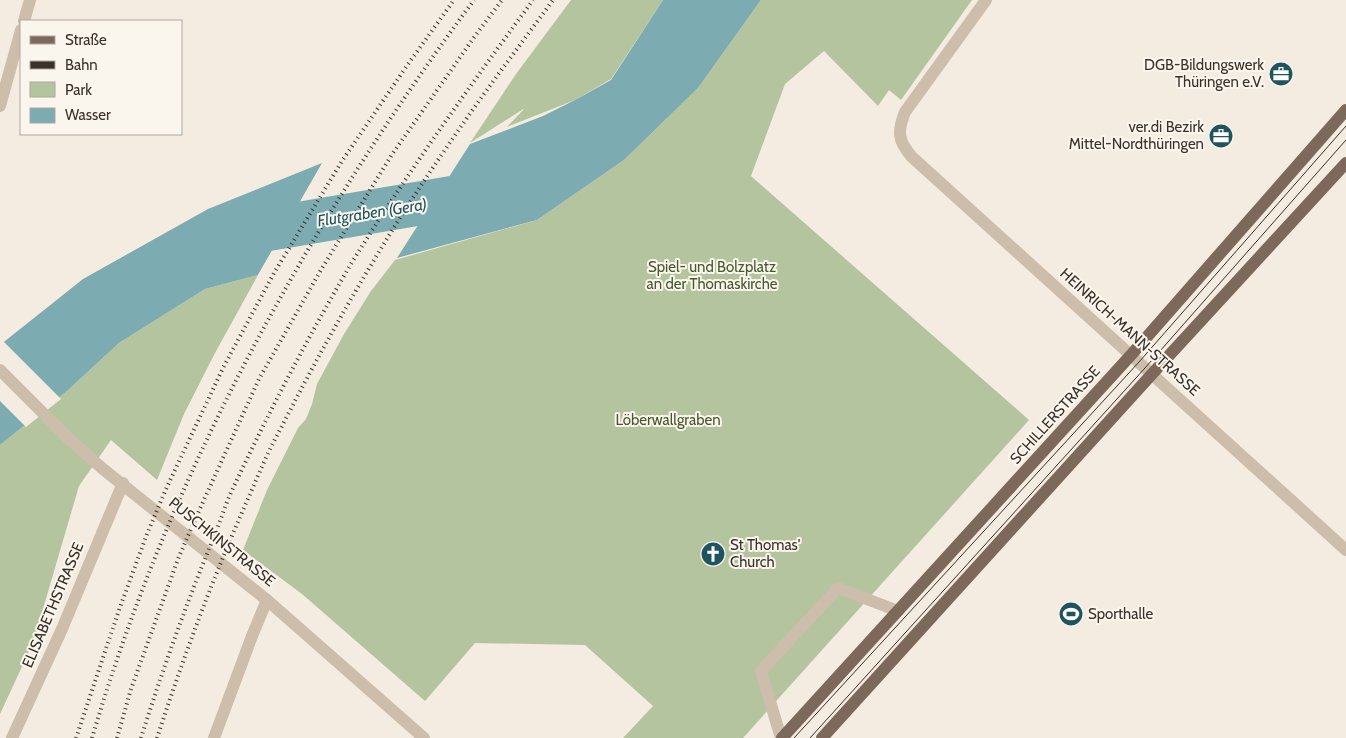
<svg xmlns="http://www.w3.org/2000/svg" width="1346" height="738" font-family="Cabin,sans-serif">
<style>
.green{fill:#b4c49f}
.water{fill:#7dabb2}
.pier{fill:#f4ece0}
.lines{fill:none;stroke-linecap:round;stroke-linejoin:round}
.river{stroke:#7dabb2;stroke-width:44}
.minor{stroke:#cdbdab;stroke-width:12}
.major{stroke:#7c695b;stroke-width:12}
.tram{stroke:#3a312a;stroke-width:1}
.rail{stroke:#3a312a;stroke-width:4;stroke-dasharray:1 4;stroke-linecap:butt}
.labels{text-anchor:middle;stroke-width:4;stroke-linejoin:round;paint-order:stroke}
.poi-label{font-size:15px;fill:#3a312a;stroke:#fbf6ed;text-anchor:end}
.park-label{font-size:15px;fill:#45592d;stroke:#fbf6ed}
.street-label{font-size:15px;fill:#3a312a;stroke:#fbf6ed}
.water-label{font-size:16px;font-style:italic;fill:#1e545e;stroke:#fbf6ed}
</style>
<rect width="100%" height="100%" fill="#f4ece0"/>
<g class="green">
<path d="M 571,0 L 663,0 L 611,79 L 575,100 L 507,127 L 525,108 L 470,143 L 516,74 Z"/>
<path d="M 761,0 L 972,0 L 901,100 L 889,90 L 878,106 L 824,51 L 785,84 L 751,176 L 1029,420 L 743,738 L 623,738 L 653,706 L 585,645 L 475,643 L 425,701 L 302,594 L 243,550 L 267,490 L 298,428 L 306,419 L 312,404 L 317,384 L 344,334 L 371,291 L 395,260 L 537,220 L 624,160 L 698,88 Z"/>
<path d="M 258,275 L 215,353 L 184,414 L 157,480 L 111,440 L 79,486 L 33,643 L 0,714 L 0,445 L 67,391 L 119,343 L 205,289 Z"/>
</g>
<g class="water">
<path d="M 663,0 L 761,0 L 698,88 L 624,160 L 537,220 L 397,258 L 470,144 L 543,116 L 575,100 L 611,80 Z"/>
<path d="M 322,163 L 258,275 L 205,289 L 119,343 L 67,391 L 0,445 L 0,345 L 83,279 L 208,209 Z"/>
</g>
<g class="pier">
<path d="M 468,143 L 470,143 L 394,260 L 395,257 Z"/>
<path d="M 325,163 L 261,275 L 258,275 L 322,164 Z"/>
<path d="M 2,340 L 61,399 L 26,427 L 0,401 L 0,342 Z"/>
</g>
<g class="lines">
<path class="river" d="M 229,240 L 239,234 L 493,191"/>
<g class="minor">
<path d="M 986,0 L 905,112 C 897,132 898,141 912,157 L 1346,550"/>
<path d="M 24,21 L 30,0"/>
<path d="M 0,106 L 21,30"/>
<path d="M 0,370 L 68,438 L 103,469 L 267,600 L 424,738"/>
<path d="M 12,738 L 62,629 L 123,483"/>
<path d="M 214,738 L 252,636 L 267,600"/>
<path d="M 781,738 L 761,671 L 838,588 L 898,611"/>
</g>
<g class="major">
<path d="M 782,738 L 1131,355 L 1346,110"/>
<path d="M 822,738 L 1152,374 L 1346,163"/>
</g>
<g class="tram">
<path d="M 794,738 L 1139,362 L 1346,126"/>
<path d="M 810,738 L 1145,368 L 1346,140"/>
</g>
<g class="rail">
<path d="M 76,738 L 119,610 L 147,534 L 166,489 L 223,368 L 274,273 L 342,161 L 406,67 L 454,0"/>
<path d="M 92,738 C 171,470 309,223 474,0"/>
<path d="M 117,738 L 131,689 L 178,559 L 198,513 L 259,379 L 322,268 L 393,153 L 475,36 L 502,0"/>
<path d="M 141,738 C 163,668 188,599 216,532 C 222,516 227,500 235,484 C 270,410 309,335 351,264 C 407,173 470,86 533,0"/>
<path d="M 157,738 C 183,658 213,578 247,501 C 258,476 268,451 281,428 C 331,330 386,235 449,144 C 482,95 518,48 553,0"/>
</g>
</g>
<defs>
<symbol id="office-disc" viewBox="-11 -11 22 22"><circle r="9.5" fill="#1e545e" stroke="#fbf6ed"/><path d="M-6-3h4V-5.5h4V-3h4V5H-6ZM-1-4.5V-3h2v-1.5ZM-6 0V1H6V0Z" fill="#fff"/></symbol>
<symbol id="church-disc" viewBox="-11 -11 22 22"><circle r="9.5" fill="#1e545e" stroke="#fbf6ed"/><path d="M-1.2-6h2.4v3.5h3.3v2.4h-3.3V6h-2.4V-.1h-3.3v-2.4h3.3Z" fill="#fff"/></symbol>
<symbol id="stadium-disc" viewBox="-11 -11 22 22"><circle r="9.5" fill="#1e545e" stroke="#fbf6ed"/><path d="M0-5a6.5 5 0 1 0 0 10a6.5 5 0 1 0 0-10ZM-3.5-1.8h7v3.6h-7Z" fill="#fff"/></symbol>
</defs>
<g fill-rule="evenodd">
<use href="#office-disc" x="1267" y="60" width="28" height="28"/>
<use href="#office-disc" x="1207" y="122" width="28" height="28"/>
<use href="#church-disc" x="699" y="540" width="28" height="28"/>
<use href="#stadium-disc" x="1057" y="600" width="28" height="28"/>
</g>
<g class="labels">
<g class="poi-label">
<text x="1264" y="70">DGB-Bildungswerk<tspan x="1264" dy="17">Thüringen e.V.</tspan></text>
<text x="1204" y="132">ver.di Bezirk<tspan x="1204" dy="17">Mittel-Nordthüringen</tspan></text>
<text x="730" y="550" text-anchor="start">St Thomas'<tspan x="730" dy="17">Church</tspan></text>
<text x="1088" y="619" text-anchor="start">Sporthalle</text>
</g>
<g class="park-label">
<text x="712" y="272">Spiel- und Bolzplatz<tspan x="712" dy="17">an der Thomaskirche</tspan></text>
<text x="668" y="425">Löberwallgraben</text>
</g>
<g class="street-label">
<text transform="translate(1130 332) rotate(42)" y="5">HEINRICH-MANN-STRASSE</text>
<text transform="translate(1055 415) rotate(-48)" y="5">SCHILLERSTRASSE</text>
<text transform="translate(222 542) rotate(39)" y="5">PUSCHKINSTRASSE</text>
<text transform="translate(53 605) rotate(-67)" y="5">ELISABETHSTRASSE</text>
</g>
<g class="water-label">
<text transform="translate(372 212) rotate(-9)" y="6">Flutgraben (Gera)</text>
</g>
</g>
<rect x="20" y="20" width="162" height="115" fill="#fbf6ed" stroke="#aea79f"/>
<rect x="30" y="36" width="25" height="8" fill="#7c695b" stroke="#aea79f"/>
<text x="65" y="45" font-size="15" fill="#3a312a">Straße</text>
<rect x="30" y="61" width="25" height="8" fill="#3a312a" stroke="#aea79f"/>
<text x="65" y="70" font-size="15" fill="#3a312a">Bahn</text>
<rect x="30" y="82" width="25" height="15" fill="#b4c49f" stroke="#aea79f"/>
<text x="65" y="95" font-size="15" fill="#3a312a">Park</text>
<rect x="30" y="108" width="25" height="15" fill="#7dabb2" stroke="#aea79f"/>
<text x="65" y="120" font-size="15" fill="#3a312a">Wasser</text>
</svg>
